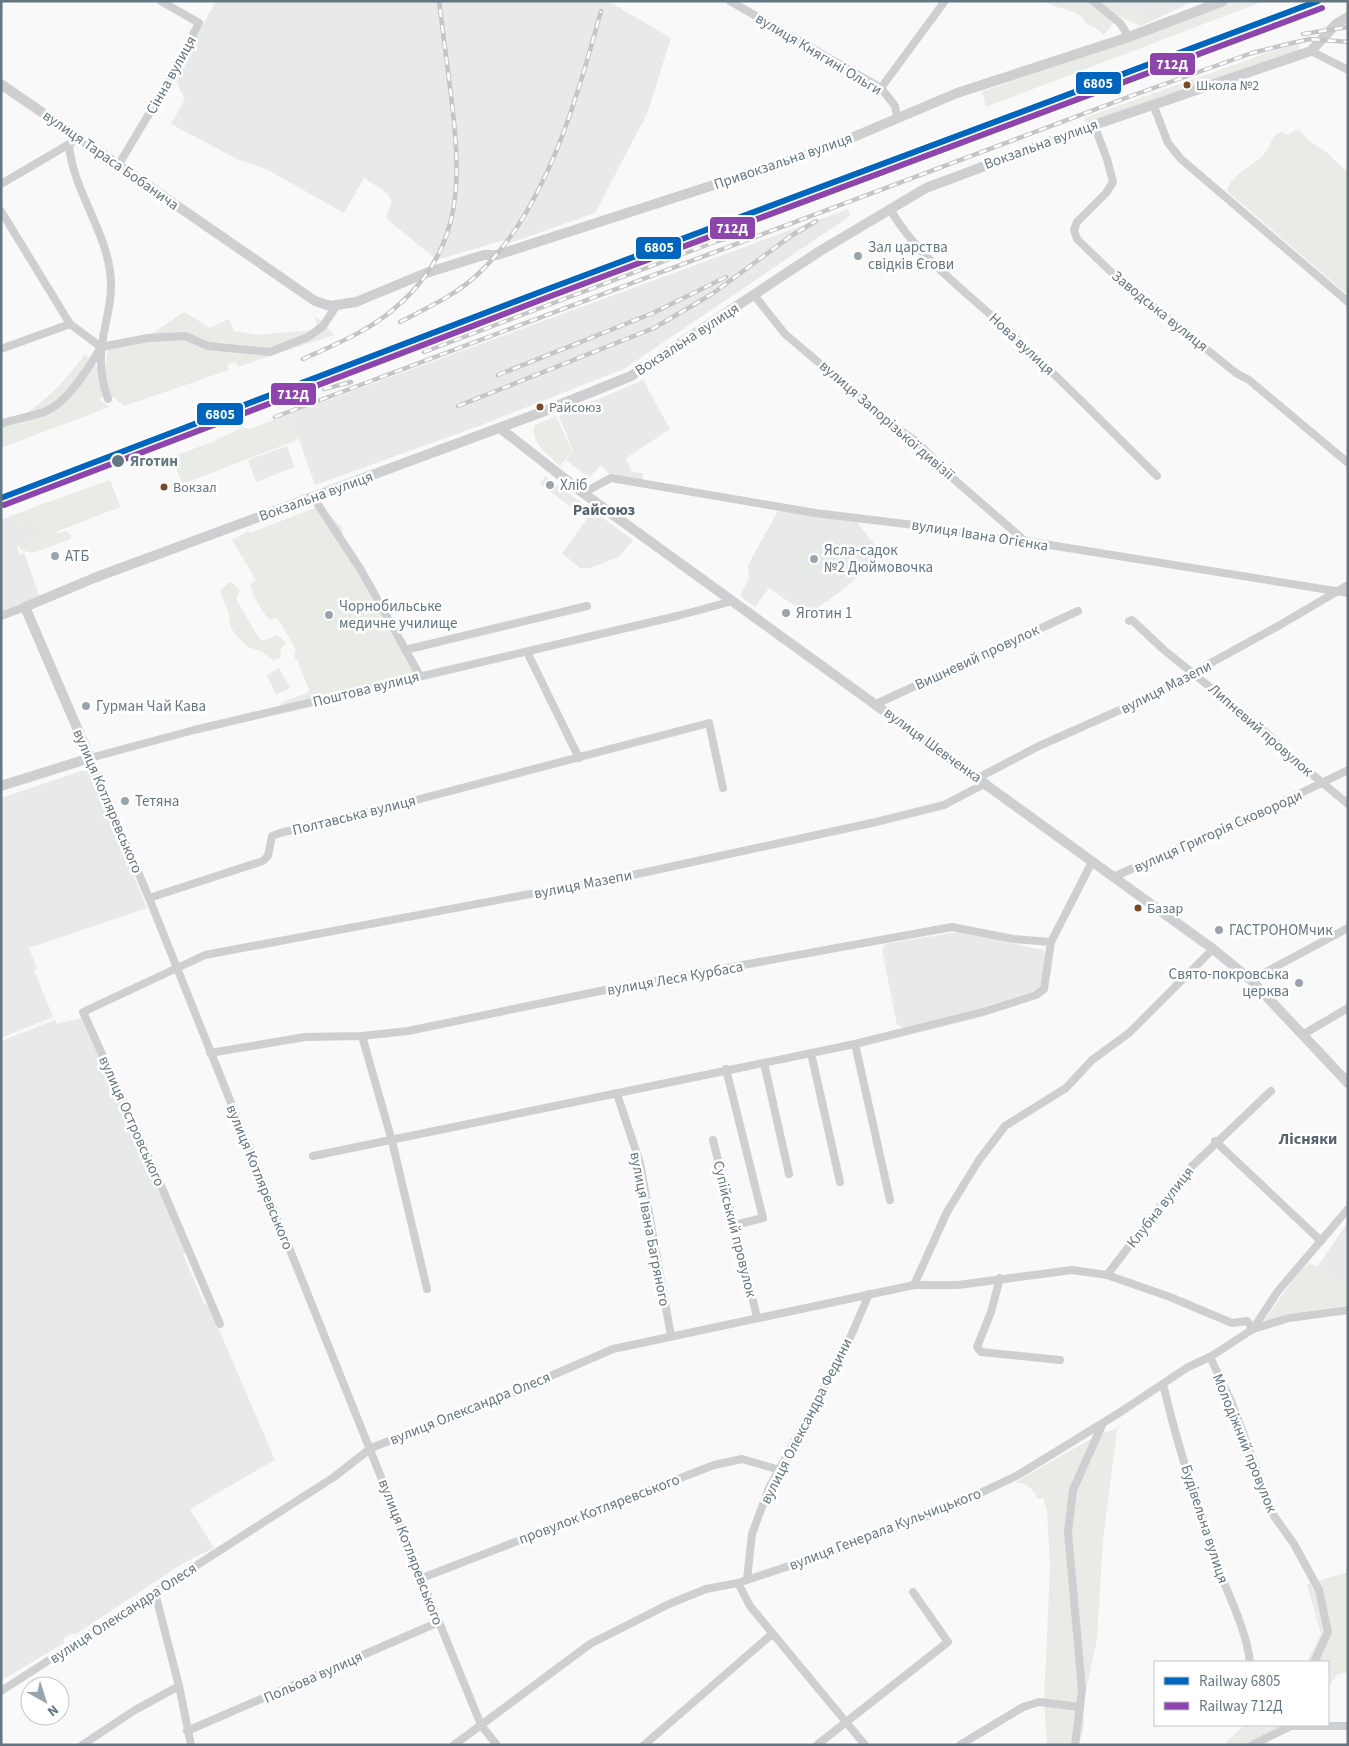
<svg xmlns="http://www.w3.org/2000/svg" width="1349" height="1746" font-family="'Source Sans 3',sans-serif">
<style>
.built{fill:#e8e9e9}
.green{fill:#e8ebe6}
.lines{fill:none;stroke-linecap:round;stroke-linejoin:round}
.minor{stroke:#cecfd0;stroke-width:8}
.tertiary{stroke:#cecfd0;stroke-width:10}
.rail-casing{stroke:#c3c5c6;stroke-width:4.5}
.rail{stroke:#fff;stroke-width:2.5;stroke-dasharray:8;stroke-linecap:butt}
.rail-1-casing{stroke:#fff;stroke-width:10}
.rail-2-casing{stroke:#fff;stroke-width:10}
.rail-1{stroke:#0065bd;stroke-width:6}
.rail-2{stroke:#8e44ad;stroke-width:6}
.bus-dot{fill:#7a4b2a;stroke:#fff;stroke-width:2}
.poi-dot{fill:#99a4ac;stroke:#fff;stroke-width:2}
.stop-dot{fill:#657683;stroke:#fff;stroke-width:2}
.labels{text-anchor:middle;stroke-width:5;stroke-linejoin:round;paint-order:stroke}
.bus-label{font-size:14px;fill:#657683;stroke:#fff;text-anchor:start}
.street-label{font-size:15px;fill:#657683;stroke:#fff}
.poi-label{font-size:15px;fill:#657683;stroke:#fff;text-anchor:start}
.stop-label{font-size:15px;font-weight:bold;fill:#657683;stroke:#fff;text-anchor:start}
.neighbourhood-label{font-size:16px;font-weight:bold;fill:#57646e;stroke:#fff}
.line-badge{stroke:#fff;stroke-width:2}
.badge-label{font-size:14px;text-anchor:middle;font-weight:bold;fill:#fff}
</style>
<rect width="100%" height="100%" fill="#f9f9f9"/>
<g class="built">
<path d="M 216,1 L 608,1 L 671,38 L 647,114 L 595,213 L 510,243 L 504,240 L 437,260 L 388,220 L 386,217 L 392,202 L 387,193 L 364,178 L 344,213 L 268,170 L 237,159 L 171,124 L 185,99 L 174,77 Z"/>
<path d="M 1117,1 L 1194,1 L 1152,21 Z"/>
<path d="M 848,209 L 850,216 L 624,369 L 479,426 L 315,485 L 290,414 Z"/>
<path d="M 643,380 L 670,429 L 626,458 L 632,472 L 643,473 L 643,480 L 612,477 L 601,465 L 589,478 L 566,460 L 573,451 L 559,416 Z"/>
<path d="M 287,446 L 295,467 L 256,482 L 248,460 Z"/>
<path d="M 545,476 L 633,540 L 619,557 L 590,568 L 580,568 L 562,553 L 587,519 L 540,484 Z"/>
<path d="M 110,480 L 120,507 L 17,547 L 20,555 L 24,553 L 40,597 L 1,612 L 1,520 Z"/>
<path d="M 778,511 L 856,521 L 882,554 L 845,588 L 808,615 L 769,588 L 755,607 L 740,596 L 749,578 L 748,565 Z"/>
<path d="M 279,668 L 290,688 L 276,695 L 267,675 Z"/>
<path d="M 90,768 L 147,908 L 29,948 L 37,968 L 34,970 L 53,1017 L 1,1038 L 1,798 Z"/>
<path d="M 958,932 L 1043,950 L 1046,955 L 1042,986 L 1037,990 L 971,1011 L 904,1028 L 897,1025 L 882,950 L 885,944 Z"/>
<path d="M 81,1018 L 144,1152 L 142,1153 L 187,1251 L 183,1254 L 204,1304 L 209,1306 L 275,1460 L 190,1509 L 214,1548 L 185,1562 L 76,1634 L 70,1634 L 63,1639 L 64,1643 L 1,1681 L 1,1041 L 55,1020 L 57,1024 Z"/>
<path d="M 1348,1222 L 1348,1288 L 1318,1266 Z"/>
</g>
<g class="green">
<path d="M 1045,1 L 1117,1 L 1152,21 L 1140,26 L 1119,16 L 1104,35 L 1093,26 L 1087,25 C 1079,6 1058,12 1045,1 Z"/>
<path d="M 1229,1 L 1264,1 L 986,107 L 982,92 Z"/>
<path d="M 1298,42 L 1300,50 L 1086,124 L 1084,118 Z"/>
<path d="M 1295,130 L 1299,130 L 1308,140 L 1326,152 L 1348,173 L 1348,295 L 1227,191 C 1234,169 1256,167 1268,149 C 1273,141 1271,135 1282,132 L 1288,135 Z"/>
<path d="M 184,312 L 210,328 L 229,319 L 234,331 L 256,335 L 313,330 L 317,324 L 315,317 L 322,321 L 334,335 L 238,367 L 236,362 L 228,364 L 229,370 L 124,406 L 113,397 L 104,395 L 100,400 L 109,407 L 1,448 L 1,427 C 37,411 62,385 85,354 L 98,369 L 98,377 L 104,378 L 108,348 L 150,335 Z"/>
<path d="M 290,414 L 298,434 L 297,440 L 182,484 L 172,457 L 212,442 L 243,427 L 250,429 Z"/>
<path d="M 556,416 L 572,451 L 560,466 C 549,455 529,442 535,425 Z"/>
<path d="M 110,480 L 120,507 L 57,530 L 53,529 L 58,533 L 66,531 L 71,535 L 71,539 L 33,553 L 21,550 L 18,543 L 41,533 L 33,520 L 14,527 L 10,516 Z"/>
<path d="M 320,506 L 342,527 C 340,549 401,649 415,675 L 280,707 L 282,702 L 307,693 L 309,690 L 298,662 L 294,656 L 296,650 L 277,617 L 271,620 C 261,613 254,596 250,585 L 256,580 L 232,540 L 248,531 L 250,533 Z"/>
<path d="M 229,583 L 232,583 L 240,590 L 236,599 L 259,638 L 263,641 L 277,635 L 286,643 L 281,649 L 280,658 L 273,660 L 261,651 L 248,647 L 237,636 L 231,628 L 228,611 L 220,591 Z"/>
<path d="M 1309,1263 L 1318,1266 L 1344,1285 L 1348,1282 L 1348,1305 L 1288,1314 L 1261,1324 C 1279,1303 1288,1282 1309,1263 Z"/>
<path d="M 1123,1425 L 1117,1430 L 1103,1540 L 1097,1639 L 1084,1700 L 1084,1726 L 1079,1745 L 1047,1745 L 1044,1700 L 1050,1568 L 1047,1510 L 1043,1498 L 1038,1499 C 1034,1490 1024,1480 1014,1483 L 1089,1440 Z"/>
<path d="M 1348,1572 L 1348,1672 L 1338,1674 L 1328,1687 L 1328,1662 L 1307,1662 L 1321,1634 L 1307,1584 Z"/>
<path d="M 1244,1725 L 1304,1725 L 1291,1727 L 1257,1745 L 1224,1745 Z"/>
</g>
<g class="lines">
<g class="minor">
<path d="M 730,1 L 881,88 L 895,106 L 897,116"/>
<path d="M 1093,1 L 1120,23 L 1129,37"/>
<path d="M 1311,51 L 1348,70"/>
<path d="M 881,88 L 945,1"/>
<path d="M 1153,104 L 1168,143 L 1181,159 L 1348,302"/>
<path d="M 1094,125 L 1107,159 L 1113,182 L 1106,193 L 1077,222 L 1074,230 L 1077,239 L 1110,271 L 1236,373 L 1249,380 L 1348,463"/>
<path d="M 69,145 C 73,192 109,233 111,282 C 112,305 104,325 102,346 C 99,364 102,382 108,399"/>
<path d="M 119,164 L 171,77 L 199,23 L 161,1"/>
<path d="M 1,184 L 71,143"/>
<path d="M 890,209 C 916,255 964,290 1003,326 C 1056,374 1106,426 1157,476"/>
<path d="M 1,211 L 70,324 L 101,347"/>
<path d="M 754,295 L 785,334 L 890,423 L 917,442 L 949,475 L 1025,541"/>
<path d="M 1,349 L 70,324"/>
<path d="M 1,424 C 16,418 32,417 46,411 C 67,403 90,366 101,347 L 148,338 L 185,336 L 208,346 L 270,352 L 308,337 L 323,326 L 337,305"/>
<path d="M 583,493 L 611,478 L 815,513 L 906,524 L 993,538 L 1025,541 L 1348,593"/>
<path d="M 313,497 L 361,570 L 420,676"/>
<path d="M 1,616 L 25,607"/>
<path d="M 1129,621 L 1132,620 L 1164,650 L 1268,734 L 1288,754 L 1348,804"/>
<path d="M 405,650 L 587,606"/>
<path d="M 527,652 L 579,758"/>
<path d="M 876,704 L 1078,611"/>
<path d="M 978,778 L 1039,746 L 1147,698 L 1280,625 L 1348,585"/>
<path d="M 1113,877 L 1264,811 L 1348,770"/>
<path d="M 149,898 L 263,861 L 268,856 L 272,836 L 280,833 L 397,805 L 709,723 L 723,788"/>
<path d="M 1251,980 L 1348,928"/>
<path d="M 1302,1035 L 1348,1008"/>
<path d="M 362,1036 L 392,1141 L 427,1289"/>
<path d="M 855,1044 L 890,1200"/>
<path d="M 210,1053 L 305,1037 L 362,1036 L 408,1031 L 600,991 L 952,927 L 1013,939 L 1051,942 L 1092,862"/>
<path d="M 811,1053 L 840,1182"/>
<path d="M 764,1063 L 789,1174"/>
<path d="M 726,1069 L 763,1218 L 734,1225"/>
<path d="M 617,1094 L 640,1163 L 671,1336"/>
<path d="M 713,1140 L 757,1317"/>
<path d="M 1215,1141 L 1321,1241"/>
<path d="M 313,1156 L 855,1044 L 983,1012 L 1036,995 L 1044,989 L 1051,942"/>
<path d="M 1107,1275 L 1188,1170 L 1271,1091"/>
<path d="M 1000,1278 L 991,1312 L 977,1347 L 981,1352 L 1060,1360"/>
<path d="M 914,1285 L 947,1212 L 979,1160 L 1005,1126 L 1066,1088 L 1092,1060 L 1129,1033 L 1213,949"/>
<path d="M 220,1324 L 157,1176 L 83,1012 L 205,955 L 642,873 L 876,822 L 944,805 L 986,783"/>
<path d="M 1210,1357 L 1231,1401 L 1274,1516 L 1294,1544 L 1319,1590 L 1328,1632 L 1314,1662"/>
<path d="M 1163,1384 C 1177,1444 1196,1503 1216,1561 C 1227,1594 1246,1627 1250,1662"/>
<path d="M 422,1578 L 714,1465 L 742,1459 L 780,1470"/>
<path d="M 747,1579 L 752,1534 L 769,1488 L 847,1345 L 869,1294"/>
<path d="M 738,1583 L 750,1606 L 865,1745"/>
<path d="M 155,1593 L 179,1686 L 191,1745"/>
<path d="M 1,1691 L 334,1477 L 371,1448 L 509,1394 L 613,1349 L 914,1285 L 958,1285 L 1072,1270 L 1107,1275 L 1170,1297 L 1232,1323 L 1247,1321 L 1253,1329 L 1278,1291 L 1348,1209"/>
<path d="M 187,1731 L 439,1622"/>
<path d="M 82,1745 L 135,1710 L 179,1686"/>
<path d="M 454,1745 L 590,1644 L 669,1604 L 706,1589 L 738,1583 L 834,1551 L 951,1507 L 1018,1475 L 1119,1413 L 1188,1367 L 1210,1357 L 1253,1329 L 1289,1318 L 1348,1310"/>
<path d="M 497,1745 L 481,1725 L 439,1622 L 149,898 L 90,758 L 194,730 L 677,616 L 733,601"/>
<path d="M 644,1745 L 772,1634"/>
<path d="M 817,1745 L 948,1642 L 913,1592"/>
<path d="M 960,1745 L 1023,1707 L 1039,1702 L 1080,1707"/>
<path d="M 1075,1745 L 1082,1690 L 1068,1532 L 1073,1490 L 1102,1425"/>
<path d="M 1252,1745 L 1291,1726 L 1348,1726"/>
</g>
<g class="tertiary">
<path d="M 1,84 L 315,301 L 330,306 L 356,302 L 426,273 L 484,255 L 497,255 L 788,161 L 844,141 L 957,93 L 1129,37 L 1223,1"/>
<path d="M 500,428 L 583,493 L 1213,949 L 1251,980 L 1348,1083"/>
<path d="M 1,786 L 90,758 L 25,607 L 94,578 L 542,412 L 631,376 L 820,251 L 926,188 L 1094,125 L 1311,51 L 1336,24 L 1348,17"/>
</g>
<defs>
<g id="rail">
<path d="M 1303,34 L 1348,27"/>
<path d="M 400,322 C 427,308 456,295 478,274 C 546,211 577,98 601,11"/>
<path d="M 424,352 L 717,241 L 755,232"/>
<path d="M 303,359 C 334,345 369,331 395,308 C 465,249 461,178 451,95 C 447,64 443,33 439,1"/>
<path d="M 498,375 L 653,313 L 726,277"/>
<path d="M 324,389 L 351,382"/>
<path d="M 458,406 L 654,328 L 712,294 L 791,236 L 816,221"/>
<path d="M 275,417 L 1131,96 L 1252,53 L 1292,43 L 1310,39 L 1348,42"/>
</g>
</defs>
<use href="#rail" class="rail-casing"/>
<use href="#rail" class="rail"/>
<defs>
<path id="rail-1" d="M 1,498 L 548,289 L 1318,1"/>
<path id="rail-2" d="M 4,505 L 551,296 L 1322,8"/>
</defs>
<use href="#rail-1" class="rail-1-casing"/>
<use href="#rail-2" class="rail-2-casing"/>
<use href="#rail-1" class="rail-1"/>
<use href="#rail-2" class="rail-2"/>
</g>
<g class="bus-dot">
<circle cx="1187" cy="85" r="4.5"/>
<circle cx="540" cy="407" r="4.5"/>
<circle cx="164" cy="487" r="4.5"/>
<circle cx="1138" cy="908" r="4.5"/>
</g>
<g class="poi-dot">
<circle cx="858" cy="256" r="5"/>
<circle cx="550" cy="485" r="5"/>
<circle cx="55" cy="556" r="5"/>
<circle cx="814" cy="559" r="5"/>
<circle cx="786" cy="613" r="5"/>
<circle cx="329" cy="615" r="5"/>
<circle cx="86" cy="706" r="5"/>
<circle cx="125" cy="801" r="5"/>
<circle cx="1219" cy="930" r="5"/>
<circle cx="1299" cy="983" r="5"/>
</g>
<circle class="stop-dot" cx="118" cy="461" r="7"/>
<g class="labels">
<g class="bus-label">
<text x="1196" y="90">Школа №2</text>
<text x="549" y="412">Райсоюз</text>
<text x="173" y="492">Вокзал</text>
<text x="1147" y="913">Базар</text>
</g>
<g class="street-label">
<text transform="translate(819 54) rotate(31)" y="5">вулиця Княгині Ольги</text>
<text transform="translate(171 75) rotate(-61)" y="5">Сінна вулиця</text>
<text transform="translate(1041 144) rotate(-20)" y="5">Вокзальна вулиця</text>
<text transform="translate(111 160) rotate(35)" y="5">вулиця Тараса Бобанича</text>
<text transform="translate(783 161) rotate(-19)" y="5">Привокзальна вулиця</text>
<text transform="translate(1160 311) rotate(39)" y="5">Заводська вулиця</text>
<text transform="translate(687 339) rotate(-33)" y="5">Вокзальна вулиця</text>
<text transform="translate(1022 344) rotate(43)" y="5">Нова вулиця</text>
<text transform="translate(887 420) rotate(41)" y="5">вулиця Запорізької дивізії</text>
<text transform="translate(316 496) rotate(-20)" y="5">Вокзальна вулиця</text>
<text transform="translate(980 535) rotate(9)" y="5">вулиця Івана Огієнка</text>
<text transform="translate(977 657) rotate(-25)" y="5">Вишневий провулок</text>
<text transform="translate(1166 687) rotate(-27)" y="5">вулиця Мазепи</text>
<text transform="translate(366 689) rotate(-14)" y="5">Поштова вулиця</text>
<text transform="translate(1261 730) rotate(41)" y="5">Липневий провулок</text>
<text transform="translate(933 745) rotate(36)" y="5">вулиця Шевченка</text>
<text transform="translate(108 801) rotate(67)" y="5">вулиця Котляревського</text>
<text transform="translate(354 815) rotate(-14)" y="5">Полтавська вулиця</text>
<text transform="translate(1218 831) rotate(-24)" y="5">вулиця Григорія Сковороди</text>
<text transform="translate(583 884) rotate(-11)" y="5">вулиця Мазепи</text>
<text transform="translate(675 978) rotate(-10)" y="5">вулиця Леся Курбаса</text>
<text transform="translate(132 1121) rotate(66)" y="5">вулиця Островського</text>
<text transform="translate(260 1177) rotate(68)" y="5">вулиця Котляревського</text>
<text transform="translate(1160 1207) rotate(-52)" y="5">Клубна вулиця</text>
<text transform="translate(650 1229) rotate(79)" y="5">вулиця Івана Багряного</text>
<text transform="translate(735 1229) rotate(76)" y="5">Супійський провулок</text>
<text transform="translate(470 1408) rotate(-22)" y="5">вулиця Олександра Олеся</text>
<text transform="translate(806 1421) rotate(-63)" y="5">вулиця Олександра Федини</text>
<text transform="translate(1245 1443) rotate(68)" y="5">Молодіжний провулок</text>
<text transform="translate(599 1509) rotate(-21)" y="5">провулок Котляревського</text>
<text transform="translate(1205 1524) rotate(72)" y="5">Будівельна вулиця</text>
<text transform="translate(885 1529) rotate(-21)" y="5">вулиця Генерала Кульчицького</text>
<text transform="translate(411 1552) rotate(69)" y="5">вулиця Котляревського</text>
<text transform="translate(123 1613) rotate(-33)" y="5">вулиця Олександра Олеся</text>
<text transform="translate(313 1677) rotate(-24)" y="5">Польова вулиця</text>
</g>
<g class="poi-label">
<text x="868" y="252">Зал царства<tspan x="868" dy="17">свідків Єгови</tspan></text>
<text x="560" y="490">Хліб</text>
<text x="824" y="555">Ясла-садок<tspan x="824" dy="17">№2 Дюймовочка</tspan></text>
<text x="65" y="561">АТБ</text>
<text x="339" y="611">Чорнобильське<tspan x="339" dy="17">медичне училище</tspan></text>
<text x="796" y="618">Яготин 1</text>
<text x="96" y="711">Гурман Чай Кава</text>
<text x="135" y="806">Тетяна</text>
<text x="1229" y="935">ГАСТРОНОМчик</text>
<text x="1289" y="979" text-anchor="end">Свято-покровська<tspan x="1289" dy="17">церква</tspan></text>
</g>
<g class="stop-label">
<text x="130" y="466">Яготин</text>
</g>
<g class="neighbourhood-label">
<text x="604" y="515">Райсоюз</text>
<text x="1308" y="1144">Лісняки</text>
</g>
</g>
<g class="line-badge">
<rect x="1149" y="52" width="47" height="24" rx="5" fill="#8e44ad"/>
<rect x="1075" y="71" width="47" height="24" rx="5" fill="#0065bd"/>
<rect x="709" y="216" width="47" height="24" rx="5" fill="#8e44ad"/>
<rect x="635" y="236" width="47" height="24" rx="5" fill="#0065bd"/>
<rect x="270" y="382" width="47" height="24" rx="5" fill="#8e44ad"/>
<rect x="196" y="402" width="48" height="24" rx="5" fill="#0065bd"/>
</g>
<g class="badge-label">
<text x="1172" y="69">712Д</text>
<text x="1098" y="88">6805</text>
<text x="732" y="233">712Д</text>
<text x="659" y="252">6805</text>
<text x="293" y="399">712Д</text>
<text x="220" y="419">6805</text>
</g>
<rect width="1349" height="1746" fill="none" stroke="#657683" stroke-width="5"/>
<rect x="1154" y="1661" width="175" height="65" fill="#ffffff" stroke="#c1c8cd"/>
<rect x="1164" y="1677" width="25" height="8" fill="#0065bd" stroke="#c1c8cd"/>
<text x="1199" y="1686" font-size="15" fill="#657683">Railway 6805</text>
<rect x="1164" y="1702" width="25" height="8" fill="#8e44ad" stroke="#c1c8cd"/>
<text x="1199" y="1711" font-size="15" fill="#657683">Railway 712Д</text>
<g transform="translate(45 1701) rotate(141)"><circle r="24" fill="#ffffff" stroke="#c1c8cd"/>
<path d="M0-4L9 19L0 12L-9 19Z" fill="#99a4ac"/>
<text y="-8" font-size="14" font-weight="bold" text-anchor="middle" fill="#657683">N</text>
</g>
</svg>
